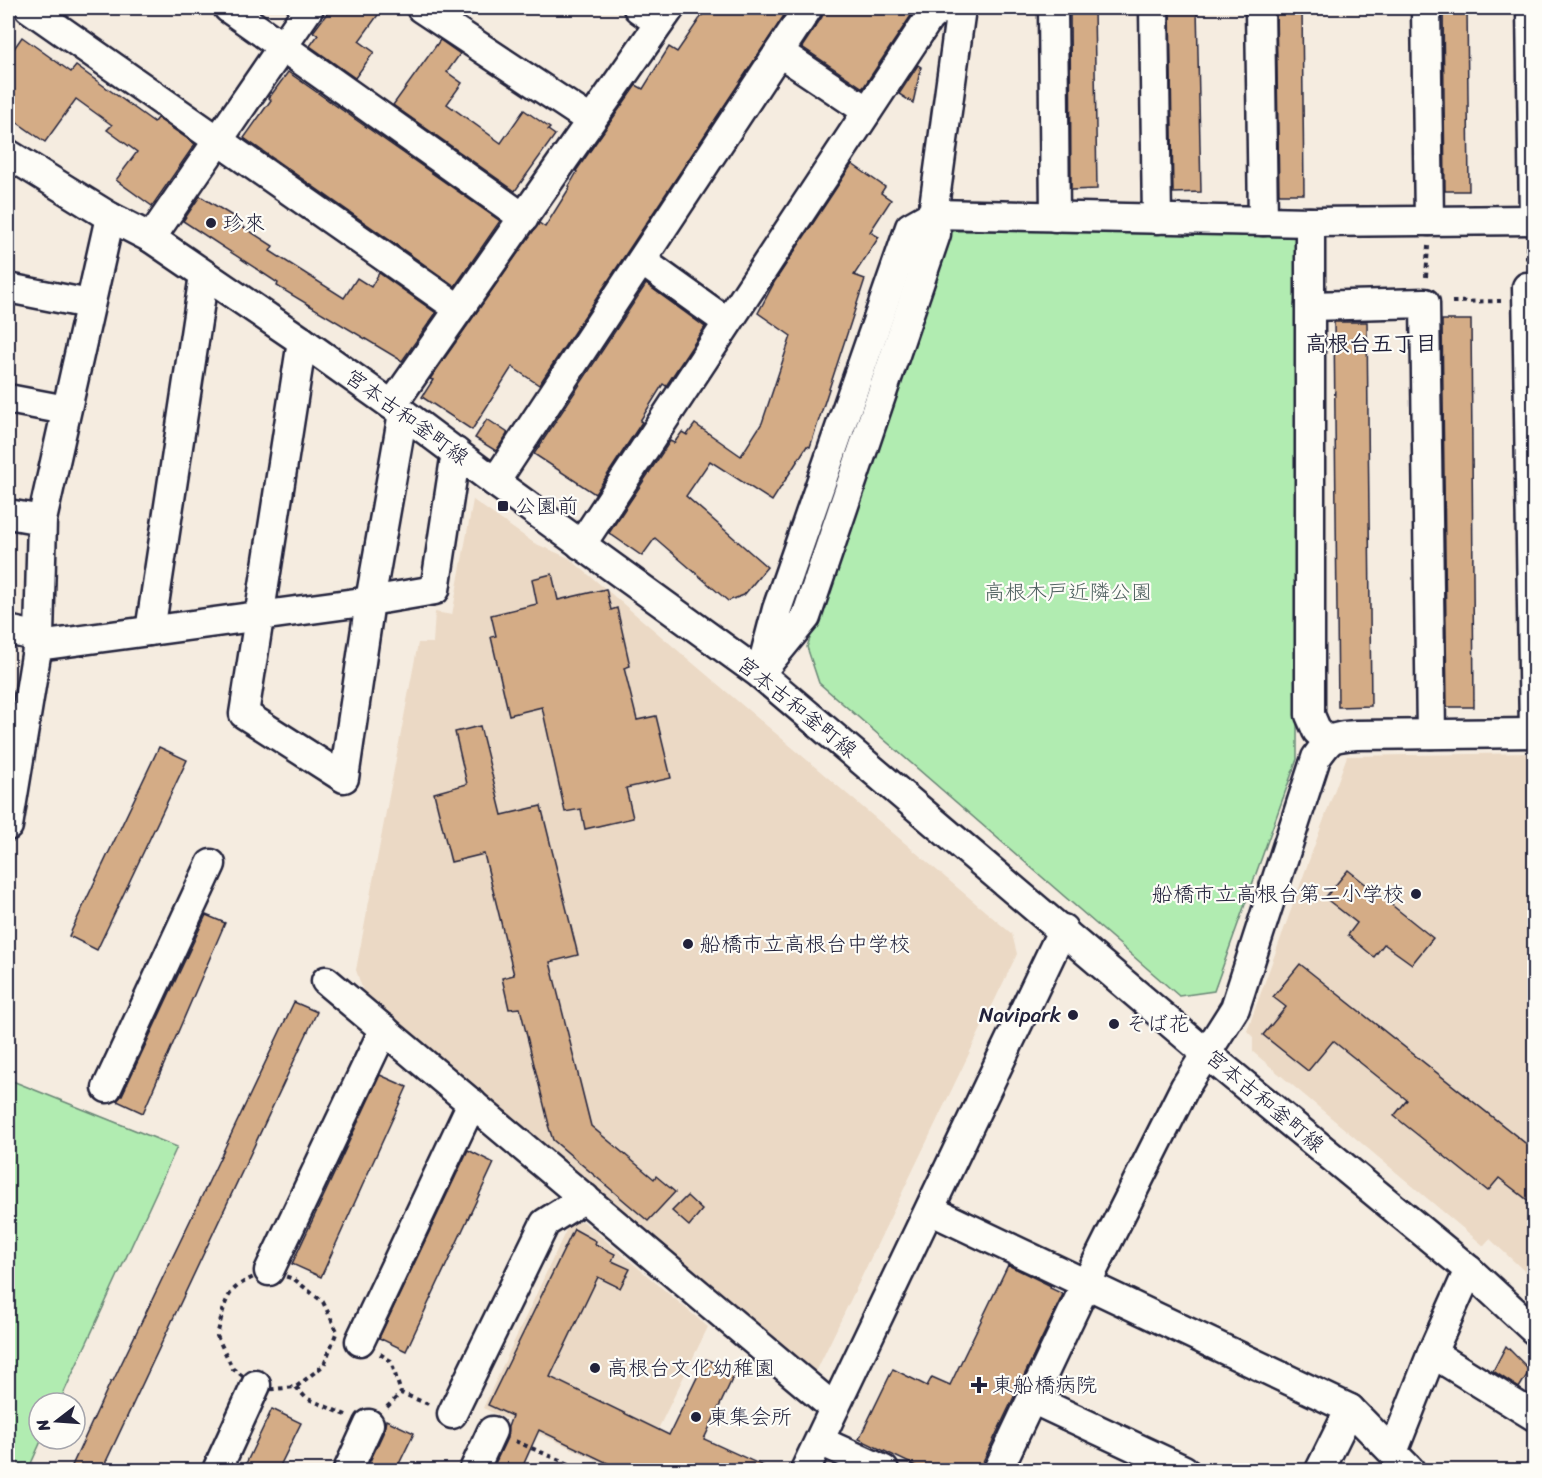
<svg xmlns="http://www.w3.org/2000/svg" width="1542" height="1478" font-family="Sriracha,'Klee One',sans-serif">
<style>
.built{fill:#ebd9c5}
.green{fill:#b1ecb1;stroke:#6a8776;stroke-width:1.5}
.building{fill:#d4ac86;stroke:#22223b;stroke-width:1.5}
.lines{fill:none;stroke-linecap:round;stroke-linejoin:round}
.minor-casing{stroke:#22223b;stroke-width:33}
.path{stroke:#22223b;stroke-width:4;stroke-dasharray:4.5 4.5;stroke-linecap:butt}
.minor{stroke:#fdfcf7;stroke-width:28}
.poi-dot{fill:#22223b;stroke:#fdfcf7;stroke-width:2}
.labels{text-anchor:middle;stroke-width:4.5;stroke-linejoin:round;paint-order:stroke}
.poi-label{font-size:21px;fill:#22223b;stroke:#fdfcf7;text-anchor:start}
.street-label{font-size:21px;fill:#22223b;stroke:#fdfcf7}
.park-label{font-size:21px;fill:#4d5f5e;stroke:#fdfcf7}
.neighbourhood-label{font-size:22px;font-weight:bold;fill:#22223b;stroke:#fdfcf7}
</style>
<rect width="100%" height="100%" fill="#f5ece0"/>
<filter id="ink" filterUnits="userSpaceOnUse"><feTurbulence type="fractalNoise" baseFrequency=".0167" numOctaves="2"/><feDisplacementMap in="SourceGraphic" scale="12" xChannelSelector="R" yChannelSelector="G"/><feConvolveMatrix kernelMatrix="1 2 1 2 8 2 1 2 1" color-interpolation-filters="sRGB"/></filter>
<g filter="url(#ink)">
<g class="built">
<path d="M 473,500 L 534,543 L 569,558 L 1012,934 L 1017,954 L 813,1378 L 366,1000 L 356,970 L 418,643 L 433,643 L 435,612 L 452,615 Z"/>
<path d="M 1534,753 L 1534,1280 L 1490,1239 L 1484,1246 L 1253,1052 L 1253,1037 L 1247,1031 L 1347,756 Z"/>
<path d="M 583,1221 L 708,1327 L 638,1470 L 619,1470 L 483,1408 L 569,1224 Z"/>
</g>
<g class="green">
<path d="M 953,231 L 1298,231 L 1297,759 L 1214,991 L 1179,996 L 819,683 L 807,647 L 946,239 Z"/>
<path d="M 10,1080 L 177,1147 L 59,1403 L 39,1403 L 39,1439 L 42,1439 L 29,1468 L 8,1458 L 8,1089 Z"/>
</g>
<g class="building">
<path d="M 331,8 L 383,8 L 359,41 L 374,52 L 355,78 L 310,46 L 318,35 L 313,32 Z"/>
<path d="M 707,8 L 789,8 L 539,385 L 512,367 L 472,430 L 422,397 L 433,380 L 430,379 L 539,223 L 545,227 L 570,187 L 569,186 L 577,172 L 576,171 L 636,85 L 643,89 L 669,47 L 677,52 Z"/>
<path d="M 824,8 L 916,8 L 863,88 L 802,47 L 822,17 Z"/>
<path d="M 1070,8 L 1094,8 L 1097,189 L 1071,190 Z"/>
<path d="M 1170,8 L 1197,8 L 1201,192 L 1173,193 Z"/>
<path d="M 1276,8 L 1302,8 L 1304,194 L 1279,194 Z"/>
<path d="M 1443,8 L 1467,8 L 1469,191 L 1445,191 Z"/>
<path d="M 22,37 L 71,72 L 76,66 L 154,122 L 157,118 L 195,144 L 152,206 L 116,180 L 137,152 L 107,130 L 112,125 L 76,99 L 45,142 L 8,116 L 8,57 Z"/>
<path d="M 440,40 L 460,54 L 447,72 L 462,83 L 447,104 L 501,143 L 524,110 L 550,128 L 548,130 L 555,135 L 515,191 L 393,105 Z"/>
<path d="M 918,65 L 921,67 L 913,103 L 899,94 Z"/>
<path d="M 288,72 L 500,221 L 455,286 L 244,138 L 271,100 L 269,98 Z"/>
<path d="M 852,164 L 885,187 L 881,193 L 891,200 L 870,232 L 879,237 L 854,275 L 865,279 L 810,447 L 807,446 L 772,501 L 710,461 L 686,496 L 767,567 L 744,595 L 728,601 L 655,538 L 642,556 L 609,533 L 670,441 L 674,443 L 682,432 L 687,435 L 695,424 L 741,456 L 762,423 L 791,336 L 758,313 L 775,281 Z"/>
<path d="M 200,196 L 239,220 L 237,223 L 273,246 L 270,251 L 344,298 L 357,278 L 371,287 L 379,273 L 436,313 L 402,361 L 277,286 L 278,283 L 183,221 Z"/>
<path d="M 646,284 L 705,327 L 666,386 L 663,384 L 640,421 L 642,422 L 595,494 L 534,454 Z"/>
<path d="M 1442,320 L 1471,320 L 1474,707 L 1447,707 Z"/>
<path d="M 1334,322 L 1367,322 L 1371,706 L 1338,707 Z"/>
<path d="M 487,419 L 508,433 L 496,451 L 475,438 Z"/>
<path d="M 552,574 L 558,600 L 606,589 L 611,610 L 617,608 L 630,666 L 624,668 L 637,720 L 656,716 L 671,778 L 626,788 L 633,818 L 585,829 L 581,809 L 565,812 L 542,707 L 509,715 L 491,637 L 496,636 L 491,615 L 537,604 L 532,579 Z"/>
<path d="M 480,726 L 502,815 L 541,806 L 578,955 L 550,962 L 591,1126 L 654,1179 L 656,1176 L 675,1192 L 648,1221 L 553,1140 L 548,1125 L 549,1125 L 520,1008 L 509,1009 L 502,978 L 514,975 L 484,854 L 451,862 L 434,793 L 467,784 L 455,732 Z"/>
<path d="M 159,747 L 187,760 L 97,950 L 69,936 Z"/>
<path d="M 1348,870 L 1433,938 L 1412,964 L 1384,944 L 1374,957 L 1348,935 L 1357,923 L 1325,898 Z"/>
<path d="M 206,915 L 225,923 L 143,1113 L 117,1101 L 122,1095 Z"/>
<path d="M 1300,964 L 1534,1150 L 1534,1205 L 1499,1178 L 1488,1191 L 1394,1116 L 1407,1100 L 1333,1041 L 1308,1071 L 1263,1035 L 1286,1007 L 1273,997 Z"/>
<path d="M 294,1002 L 317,1012 L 102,1470 L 70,1470 L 111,1381 L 113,1381 L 201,1198 Z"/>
<path d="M 380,1075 L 407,1087 L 321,1277 L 292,1264 Z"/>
<path d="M 468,1150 L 494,1163 L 406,1351 L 379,1338 Z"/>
<path d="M 687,1196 L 702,1210 L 689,1226 L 672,1211 Z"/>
<path d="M 574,1229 L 596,1241 L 595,1244 L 615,1254 L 612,1261 L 630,1269 L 620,1288 L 598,1277 L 550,1377 L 669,1435 L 706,1359 L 735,1373 L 704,1439 L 772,1470 L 622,1470 L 539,1430 L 521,1470 L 492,1470 L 507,1438 L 508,1427 L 512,1416 L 488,1405 Z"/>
<path d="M 1008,1265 L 1051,1286 L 1050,1288 L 1063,1294 L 979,1470 L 924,1470 L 859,1439 L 893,1369 L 927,1386 L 932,1377 L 950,1385 Z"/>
<path d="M 1506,1346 L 1530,1370 L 1519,1388 L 1493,1371 Z"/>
<path d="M 272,1409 L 301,1423 L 278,1470 L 243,1470 Z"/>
<path d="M 386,1420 L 414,1433 L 396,1470 L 366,1470 L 384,1431 Z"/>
</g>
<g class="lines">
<defs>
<g id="minor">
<path d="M 29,8 L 459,309"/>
<path d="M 228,8 L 524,218"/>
<path d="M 421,8 L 590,120"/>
<path d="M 638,8 L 659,23"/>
<path d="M 1053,8 L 1055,217"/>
<path d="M 1154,8 L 1157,219"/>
<path d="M 1260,8 L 1263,221"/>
<path d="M 1426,8 L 1429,221"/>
<path d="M 1531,8 L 1534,220"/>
<path d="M 779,52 L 867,111"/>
<path d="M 8,154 L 110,217 L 151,238 L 302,341 L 403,413 L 495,482 L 760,674 L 1207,1054 L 1469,1270 L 1534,1330"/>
<path d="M 1310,222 L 1310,715 L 1317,731 L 1328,741"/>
<path d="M 151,238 L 309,8"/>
<path d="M 642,261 L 727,322"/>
<path d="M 8,288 L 89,304"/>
<path d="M 1310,306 L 1425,303 L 1431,734"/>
<path d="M 302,341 L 244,714 L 344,778 L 370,601 L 403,413"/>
<path d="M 8,399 L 66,410"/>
<path d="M 392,405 L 670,8"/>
<path d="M 495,482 L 808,8"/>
<path d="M 8,514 L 42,520"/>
<path d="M 581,545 L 929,18 L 941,8"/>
<path d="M 8,630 L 39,637"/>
<path d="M 150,631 L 204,275"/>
<path d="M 38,646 L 370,601 L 435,590 L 456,452"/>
<path d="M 765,667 L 806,617 L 936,234 L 933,214 L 961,8"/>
<path d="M 760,674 L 777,609 L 910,227 L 933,214 L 1310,222 L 1534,220"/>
<path d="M 1534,733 L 1527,287 L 1534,287"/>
<path d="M 8,826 L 39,637 L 42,520 L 110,217"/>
<path d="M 326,981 L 834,1408"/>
<path d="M 107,1088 L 211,864"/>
<path d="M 930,1210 L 1350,1409 L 1410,1470"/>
<path d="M 269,1271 L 384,1029"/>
<path d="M 360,1341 L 472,1103"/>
<path d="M 1432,1353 L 1534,1416"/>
<path d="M 1032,1399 L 1184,1470"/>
<path d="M 452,1414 L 545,1223 L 585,1198"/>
<path d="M 820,1441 L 884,1470"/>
<path d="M 1393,1452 L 1432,1353 L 1469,1270"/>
<path d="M 217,1470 L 256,1385"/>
<path d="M 348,1470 L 369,1424"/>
<path d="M 474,1470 L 492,1431"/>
<path d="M 805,1470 L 1063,929"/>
<path d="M 998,1470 L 1086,1284 L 1185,1087 L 1235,1008 L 1316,758 C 1331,737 1331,737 1356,735 L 1534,733"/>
<path d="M 1320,1470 L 1350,1409"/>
</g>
</defs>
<use href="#minor" class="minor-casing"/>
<g class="path">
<path d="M 1527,246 L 1527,262"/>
<path d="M 1426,277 L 1428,246"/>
<path d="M 1452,302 L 1501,301"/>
<path d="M 269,1271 L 294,1279 L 323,1302 L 337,1331 L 324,1365 L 296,1387 L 263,1390 L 233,1369 L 217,1336 C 227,1294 225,1287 269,1271 Z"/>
<path d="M 380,1354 L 391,1361 L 401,1393"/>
<path d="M 296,1387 L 306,1398 L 346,1415"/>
<path d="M 387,1407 L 401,1393 L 428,1404"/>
<path d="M 515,1441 L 583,1470"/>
</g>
<use href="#minor" class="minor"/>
</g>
</g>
<g class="poi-dot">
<circle cx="211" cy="223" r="6"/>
<rect x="497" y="500" width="12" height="12" rx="3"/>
<circle cx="1416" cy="894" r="6"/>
<circle cx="688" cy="944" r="6"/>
<circle cx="1073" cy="1015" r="6"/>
<circle cx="1114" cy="1024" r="6"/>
<circle cx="595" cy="1368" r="6"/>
<path d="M976 1376h6v6h6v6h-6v6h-6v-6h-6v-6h6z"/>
<circle cx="696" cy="1417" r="6"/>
</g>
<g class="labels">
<g class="poi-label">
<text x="223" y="230">珍來</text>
<text x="515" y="513">公園前</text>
<text x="1404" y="901" text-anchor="end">船橋市立高根台第二小学校</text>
<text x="700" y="951">船橋市立高根台中学校</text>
<text x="1061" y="1022" text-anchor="end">Navipark</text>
<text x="1126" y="1031">そば花</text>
<text x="607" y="1375">高根台文化幼稚園</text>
<text x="992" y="1392">東船橋病院</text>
<text x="708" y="1424">東集会所</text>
</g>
<g class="street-label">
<text transform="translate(407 417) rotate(36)" y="7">宮本古和釜町線</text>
<text transform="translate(797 707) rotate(39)" y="7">宮本古和釜町線</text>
<text transform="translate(1265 1101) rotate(40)" y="7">宮本古和釜町線</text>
</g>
<g class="park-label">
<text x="1068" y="599">高根木戸近隣公園</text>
</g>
<g class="neighbourhood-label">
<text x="1371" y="351">高根台五丁目</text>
</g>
</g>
<rect width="1542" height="1478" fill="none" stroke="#fdfcf7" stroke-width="30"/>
<rect x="15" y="15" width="1512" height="1448" fill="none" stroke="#22223b" stroke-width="2" filter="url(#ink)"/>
<g transform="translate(57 1421) rotate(253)"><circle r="28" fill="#fdfcf7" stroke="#a5a5ac" stroke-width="1.5"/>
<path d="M0-4.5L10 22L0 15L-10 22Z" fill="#22223b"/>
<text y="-9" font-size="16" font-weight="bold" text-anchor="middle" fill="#22223b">N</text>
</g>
</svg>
